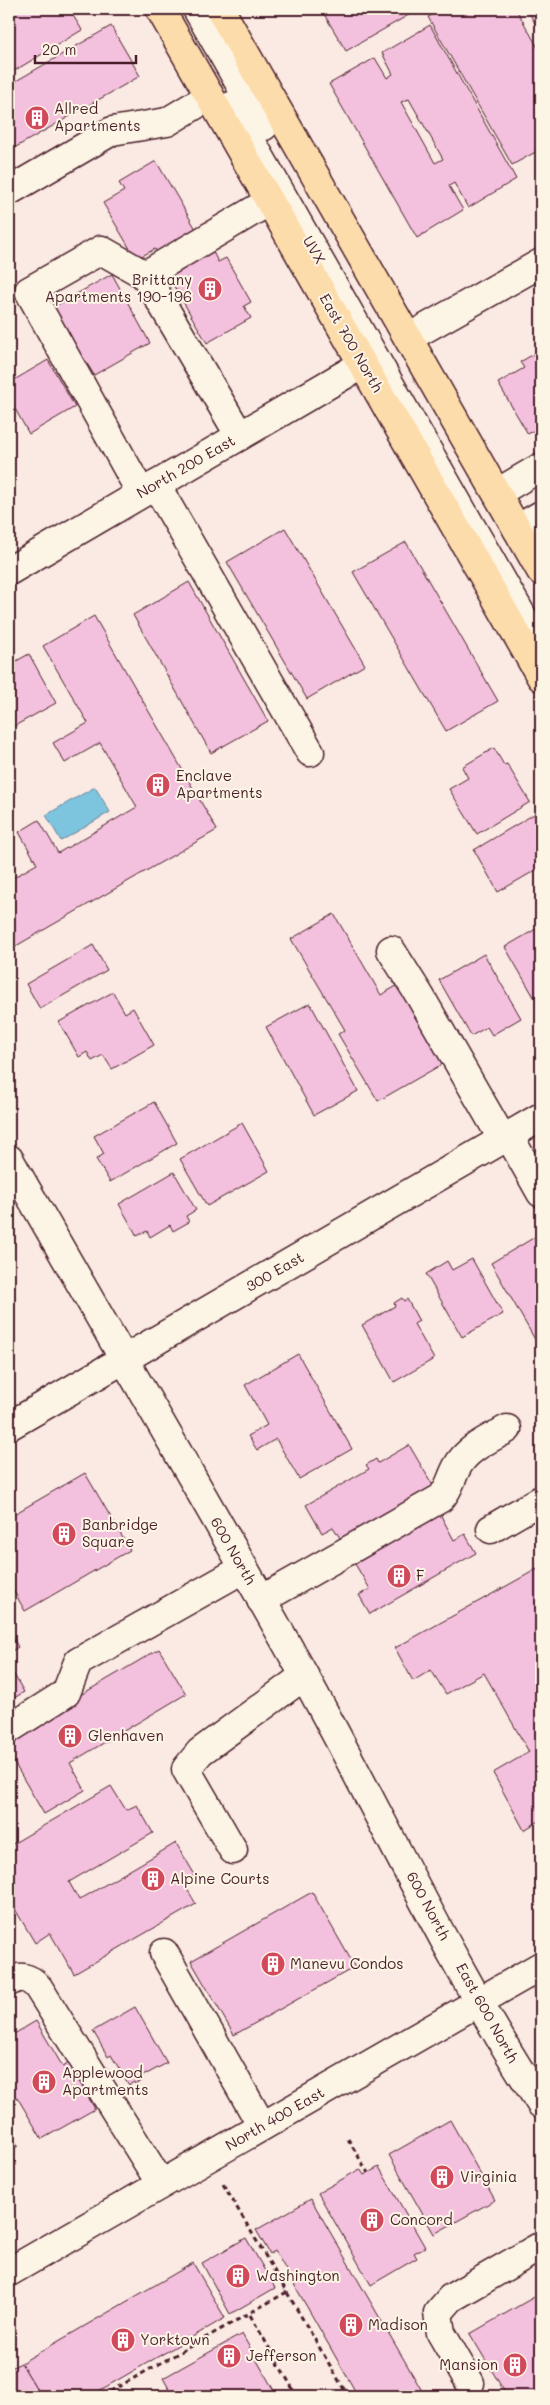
<svg xmlns="http://www.w3.org/2000/svg" width="550" height="2405" font-family="Mali,sans-serif">
<style>
.water{fill:#7dc4de;stroke:#698296}
.building{fill:#f3c0dd;stroke:#4a1f2b;fill-rule:evenodd}
.lines{fill:none;stroke-linecap:round;stroke-linejoin:round}
.minor-casing{stroke:#4a1f2b;stroke-width:31}
.major-casing{stroke:#4a1f2b;stroke-width:31}
.path{stroke:#4a1f2b;stroke-width:3;stroke-dasharray:5 4;stroke-linecap:butt}
.minor{stroke:#fcf5e5;stroke-width:28}
.major{stroke:#fddcac;stroke-width:28}
.labels{text-anchor:middle;stroke-width:4;stroke-linejoin:round;paint-order:stroke}
.poi-label{font-size:15px;fill:#4a1f2b;stroke:#fcf5e5;text-anchor:start}
.street-label{font-size:15px;fill:#4a1f2b;stroke:#fcf5e5}
</style>
<rect width="100%" height="100%" fill="#faeae3"/>
<filter id="ink" filterUnits="userSpaceOnUse"><feTurbulence type="fractalNoise" baseFrequency=".02" numOctaves="2"/><feDisplacementMap in="SourceGraphic" scale="10" xChannelSelector="R" yChannelSelector="G"/><feConvolveMatrix kernelMatrix="1 2 1 2 8 2 1 2 1" color-interpolation-filters="sRGB"/></filter>
<g filter="url(#ink)">
<path class="water" d="M 95,787 L 110,812 L 61,841 L 46,815 Z"/>
<g class="building">
<path d="M 9,9 L 69,9 L 82,30 L 9,74 Z"/>
<path d="M 321,9 L 419,9 L 346,51 Z"/>
<path d="M 443,9 L 516,9 L 541,53 L 541,149 L 512,165 L 428,17 Z"/>
<path d="M 527,9 L 541,9 L 541,34 Z"/>
<path d="M 430,25 L 516,179 L 468,208 L 454,183 L 449,186 L 463,210 L 417,238 L 329,84 L 375,58 L 387,78 L 393,74 L 382,53 ZM 409,99 L 443,159 L 435,163 L 401,102 Z"/>
<path d="M 111,26 L 140,76 L 9,151 L 9,85 Z"/>
<path d="M 156,161 L 200,236 L 161,259 L 155,249 L 136,259 L 103,203 L 124,191 L 119,183 Z"/>
<path d="M 212,250 L 218,262 L 226,258 L 251,302 L 244,306 L 251,318 L 207,343 L 168,276 Z"/>
<path d="M 112,274 L 150,343 L 94,375 L 83,357 L 77,360 L 48,310 Z"/>
<path d="M 541,350 L 541,426 L 528,434 L 498,383 L 524,368 L 520,362 Z"/>
<path d="M 48,360 L 75,407 L 29,434 L 9,398 L 9,383 Z"/>
<path d="M 285,528 L 365,665 L 307,699 L 227,562 Z"/>
<path d="M 406,542 L 498,701 L 446,731 L 353,572 Z"/>
<path d="M 189,582 L 268,721 L 211,753 L 133,615 Z"/>
<path d="M 94,616 L 217,830 L 9,950 L 9,880 L 37,864 L 19,832 L 39,820 L 58,853 L 137,807 L 100,743 L 65,763 L 53,743 L 88,723 L 43,646 Z"/>
<path d="M 29,654 L 56,703 L 9,729 L 9,665 Z"/>
<path d="M 494,748 L 504,765 L 507,764 L 530,802 L 477,834 L 449,789 L 468,778 L 462,767 Z"/>
<path d="M 541,810 L 541,867 L 498,892 L 474,850 Z"/>
<path d="M 334,914 L 381,995 L 400,984 L 453,1058 L 378,1101 L 338,1034 L 345,1030 L 291,939 Z"/>
<path d="M 541,926 L 541,993 L 534,997 L 505,947 Z"/>
<path d="M 93,945 L 107,970 L 40,1009 L 26,984 Z"/>
<path d="M 484,954 L 521,1018 L 492,1035 L 487,1027 L 471,1036 L 439,980 Z"/>
<path d="M 113,992 L 125,1013 L 133,1008 L 154,1045 L 112,1069 L 103,1055 L 92,1061 L 87,1052 L 79,1057 L 59,1022 Z"/>
<path d="M 310,1003 L 358,1091 L 314,1115 L 266,1027 Z"/>
<path d="M 154,1102 L 177,1143 L 110,1182 L 96,1159 L 104,1154 L 94,1136 Z"/>
<path d="M 242,1123 L 269,1171 L 207,1206 L 180,1159 Z"/>
<path d="M 174,1172 L 196,1210 L 186,1216 L 189,1222 L 173,1231 L 170,1225 L 150,1237 L 147,1231 L 137,1236 L 119,1204 Z"/>
<path d="M 535,1237 L 541,1249 L 541,1350 L 491,1263 Z"/>
<path d="M 472,1259 L 503,1314 L 462,1337 L 426,1274 L 447,1261 L 452,1270 Z"/>
<path d="M 402,1298 L 404,1301 L 407,1299 L 419,1321 L 414,1324 L 434,1359 L 394,1382 L 362,1325 L 395,1306 L 394,1303 Z"/>
<path d="M 298,1354 L 352,1449 L 299,1479 L 276,1439 L 257,1450 L 248,1436 L 267,1425 L 245,1385 Z"/>
<path d="M 409,1445 L 438,1494 L 342,1541 L 333,1527 L 322,1533 L 306,1505 L 369,1469 L 366,1465 L 376,1459 L 378,1463 Z"/>
<path d="M 85,1473 L 130,1550 L 25,1611 L 9,1583 L 9,1517 Z"/>
<path d="M 440,1514 L 454,1540 L 465,1534 L 476,1553 L 370,1614 L 359,1595 L 370,1589 L 355,1564 Z"/>
<path d="M 537,1569 L 541,1577 L 541,1820 L 524,1830 L 493,1773 L 529,1752 L 484,1673 L 446,1694 L 431,1670 L 413,1681 L 395,1648 Z"/>
<path d="M 9,1631 L 18,1647 L 9,1653 Z"/>
<path d="M 159,1649 L 186,1694 L 70,1763 L 85,1790 L 44,1814 L 9,1754 L 9,1745 L 40,1727 L 36,1721 Z"/>
<path d="M 9,1666 L 24,1692 L 9,1701 Z"/>
<path d="M 111,1786 L 126,1810 L 137,1805 L 153,1833 L 69,1882 L 79,1900 L 176,1843 L 195,1875 L 183,1882 L 196,1904 L 74,1974 L 50,1933 L 35,1943 L 9,1899 L 14,1896 L 9,1887 L 9,1846 Z"/>
<path d="M 312,1892 L 355,1967 L 234,2035 L 191,1961 Z"/>
<path d="M 135,2007 L 167,2063 L 141,2077 L 143,2080 L 135,2084 L 134,2082 L 129,2085 L 111,2055 L 108,2057 L 93,2031 Z"/>
<path d="M 36,2021 L 63,2067 L 69,2063 L 95,2109 L 42,2139 L 17,2097 L 9,2102 L 9,2037 Z"/>
<path d="M 450,2120 L 495,2200 L 434,2234 L 389,2155 Z"/>
<path d="M 9,2130 L 18,2146 L 9,2152 Z"/>
<path d="M 379,2167 L 425,2247 L 414,2253 L 417,2258 L 371,2285 L 318,2193 L 360,2169 L 364,2175 Z"/>
<path d="M 311,2199 L 425,2396 L 358,2396 L 275,2251 L 270,2254 L 256,2230 Z"/>
<path d="M 246,2238 L 275,2288 L 230,2314 L 202,2263 Z"/>
<path d="M 193,2263 L 225,2318 L 90,2396 L 41,2396 L 21,2363 Z"/>
<path d="M 541,2293 L 541,2396 L 507,2396 L 470,2334 Z"/>
<path d="M 242,2334 L 277,2396 L 173,2396 L 163,2378 Z"/>
<path d="M 21,2363 L 41,2396 L 9,2396 L 9,2369 Z"/>
</g>
<g class="lines">
<defs>
<g id="minor">
<path d="M 197,9 L 264,126"/>
<path d="M 231,106 L 541,649"/>
<path d="M 9,191 L 112,131 L 167,122 L 210,96"/>
<path d="M 145,275 L 240,436"/>
<path d="M 408,338 L 541,263"/>
<path d="M 156,485 L 310,752"/>
<path d="M 141,493 L 29,291 L 101,250 L 145,275 L 270,201"/>
<path d="M 497,493 L 541,467"/>
<path d="M 517,529 L 541,515"/>
<path d="M 9,571 L 363,364"/>
<path d="M 391,950 L 420,996 L 503,1140"/>
<path d="M 509,1136 L 541,1193"/>
<path d="M 9,1159 C 107,1331 208,1502 304,1675 C 383,1818 452,1968 541,2104"/>
<path d="M 9,1426 L 541,1117"/>
<path d="M 491,1529 L 541,1500"/>
<path d="M 261,1600 L 441,1498 C 450,1488 451,1478 457,1467 C 467,1448 490,1439 507,1429"/>
<path d="M 9,1729 L 66,1693 L 78,1662 L 243,1569"/>
<path d="M 233,1850 L 186,1769 L 200,1752 L 304,1676"/>
<path d="M 164,1953 L 262,2126"/>
<path d="M 9,1982 C 20,1975 29,1977 38,1987 L 161,2184"/>
<path d="M 9,2272 L 541,1966"/>
<path d="M 470,2383 L 441,2333 L 438,2313 L 451,2298 L 541,2246"/>
</g>
<g id="major">
<path d="M 160,9 L 541,677"/>
<path d="M 220,9 L 541,571"/>
</g>
</defs>
<use href="#minor" class="minor-casing"/>
<use href="#major" class="major-casing"/>
<g class="path">
<path d="M 348,2139 L 368,2173"/>
<path d="M 223,2184 L 348,2396"/>
<path d="M 250,2315 L 297,2396"/>
<path d="M 102,2396 L 287,2292"/>
</g>
<use href="#minor" class="minor"/>
<use href="#major" class="major"/>
</g>
</g>
<defs>
<symbol id="building-disc" viewBox="-11 -11 22 22"><circle r="9.5" fill="#d1495b" stroke="#fcf5e5"/><path d="M-4-6H4V6H1V3H-1V6H-4ZM-2.5-4.3h1.7v1.8h-1.7ZM.8-4.3h1.7v1.8H.8ZM-2.5-1h1.7V.8h-1.7ZM.8-1h1.7V.8H.8Z" fill="#fff"/></symbol>
</defs>
<g fill-rule="evenodd">
<use href="#building-disc" x="23" y="104" width="28" height="28"/>
<use href="#building-disc" x="196" y="275" width="28" height="28"/>
<use href="#building-disc" x="144" y="771" width="28" height="28"/>
<use href="#building-disc" x="50" y="1520" width="28" height="28"/>
<use href="#building-disc" x="385" y="1562" width="28" height="28"/>
<use href="#building-disc" x="56" y="1722" width="28" height="28"/>
<use href="#building-disc" x="139" y="1865" width="28" height="28"/>
<use href="#building-disc" x="259" y="1950" width="28" height="28"/>
<use href="#building-disc" x="30" y="2068" width="28" height="28"/>
<use href="#building-disc" x="428" y="2163" width="28" height="28"/>
<use href="#building-disc" x="358" y="2206" width="28" height="28"/>
<use href="#building-disc" x="224" y="2262" width="28" height="28"/>
<use href="#building-disc" x="337" y="2311" width="28" height="28"/>
<use href="#building-disc" x="109" y="2326" width="28" height="28"/>
<use href="#building-disc" x="215" y="2342" width="28" height="28"/>
<use href="#building-disc" x="501" y="2351" width="28" height="28"/>
</g>
<g class="labels">
<g class="poi-label">
<text x="54" y="114">Allred<tspan x="54" dy="17">Apartments</tspan></text>
<text x="192" y="285" text-anchor="end">Brittany<tspan x="192" dy="17">Apartments 190-196</tspan></text>
<text x="176" y="781">Enclave<tspan x="176" dy="17">Apartments</tspan></text>
<text x="82" y="1530">Banbridge<tspan x="82" dy="17">Square</tspan></text>
<text x="416" y="1581">F</text>
<text x="88" y="1741">Glenhaven</text>
<text x="170" y="1884">Alpine Courts</text>
<text x="290" y="1969">Manevu Condos</text>
<text x="62" y="2078">Applewood<tspan x="62" dy="17">Apartments</tspan></text>
<text x="460" y="2182">Virginia</text>
<text x="390" y="2225">Concord</text>
<text x="256" y="2281">Washington</text>
<text x="368" y="2330">Madison</text>
<text x="140" y="2345">Yorktown</text>
<text x="246" y="2361">Jefferson</text>
<text x="498" y="2370" text-anchor="end">Mansion</text>
</g>
<g class="street-label">
<text transform="translate(314 250) rotate(60)" y="5">UVX</text>
<text transform="translate(351 343) rotate(60)" y="5">East 700 North</text>
<text transform="translate(186 467) rotate(-30)" y="5">North 200 East</text>
<text transform="translate(275 1272) rotate(-30)" y="5">300 East</text>
<text transform="translate(233 1551) rotate(60)" y="5">600 North</text>
<text transform="translate(428 1906) rotate(62)" y="5">600 North</text>
<text transform="translate(487 2013) rotate(61)" y="5">East 600 North</text>
<text transform="translate(275 2119) rotate(-30)" y="5">North 400 East</text>
</g>
</g>
<rect width="550" height="2405" fill="none" stroke="#fcf5e5" stroke-width="30"/>
<rect x="15" y="15" width="520" height="2375" fill="none" stroke="#4a1f2b" stroke-width="2" filter="url(#ink)"/>
<path d="M35 55v8h101v-8" fill="none" stroke="#4a1f2b" stroke-width="2.5"/>
<text x="42" y="55" font-size="15" fill="#4a1f2b" stroke="#fcf5e5" stroke-width="4" paint-order="stroke">20 m</text>
</svg>
